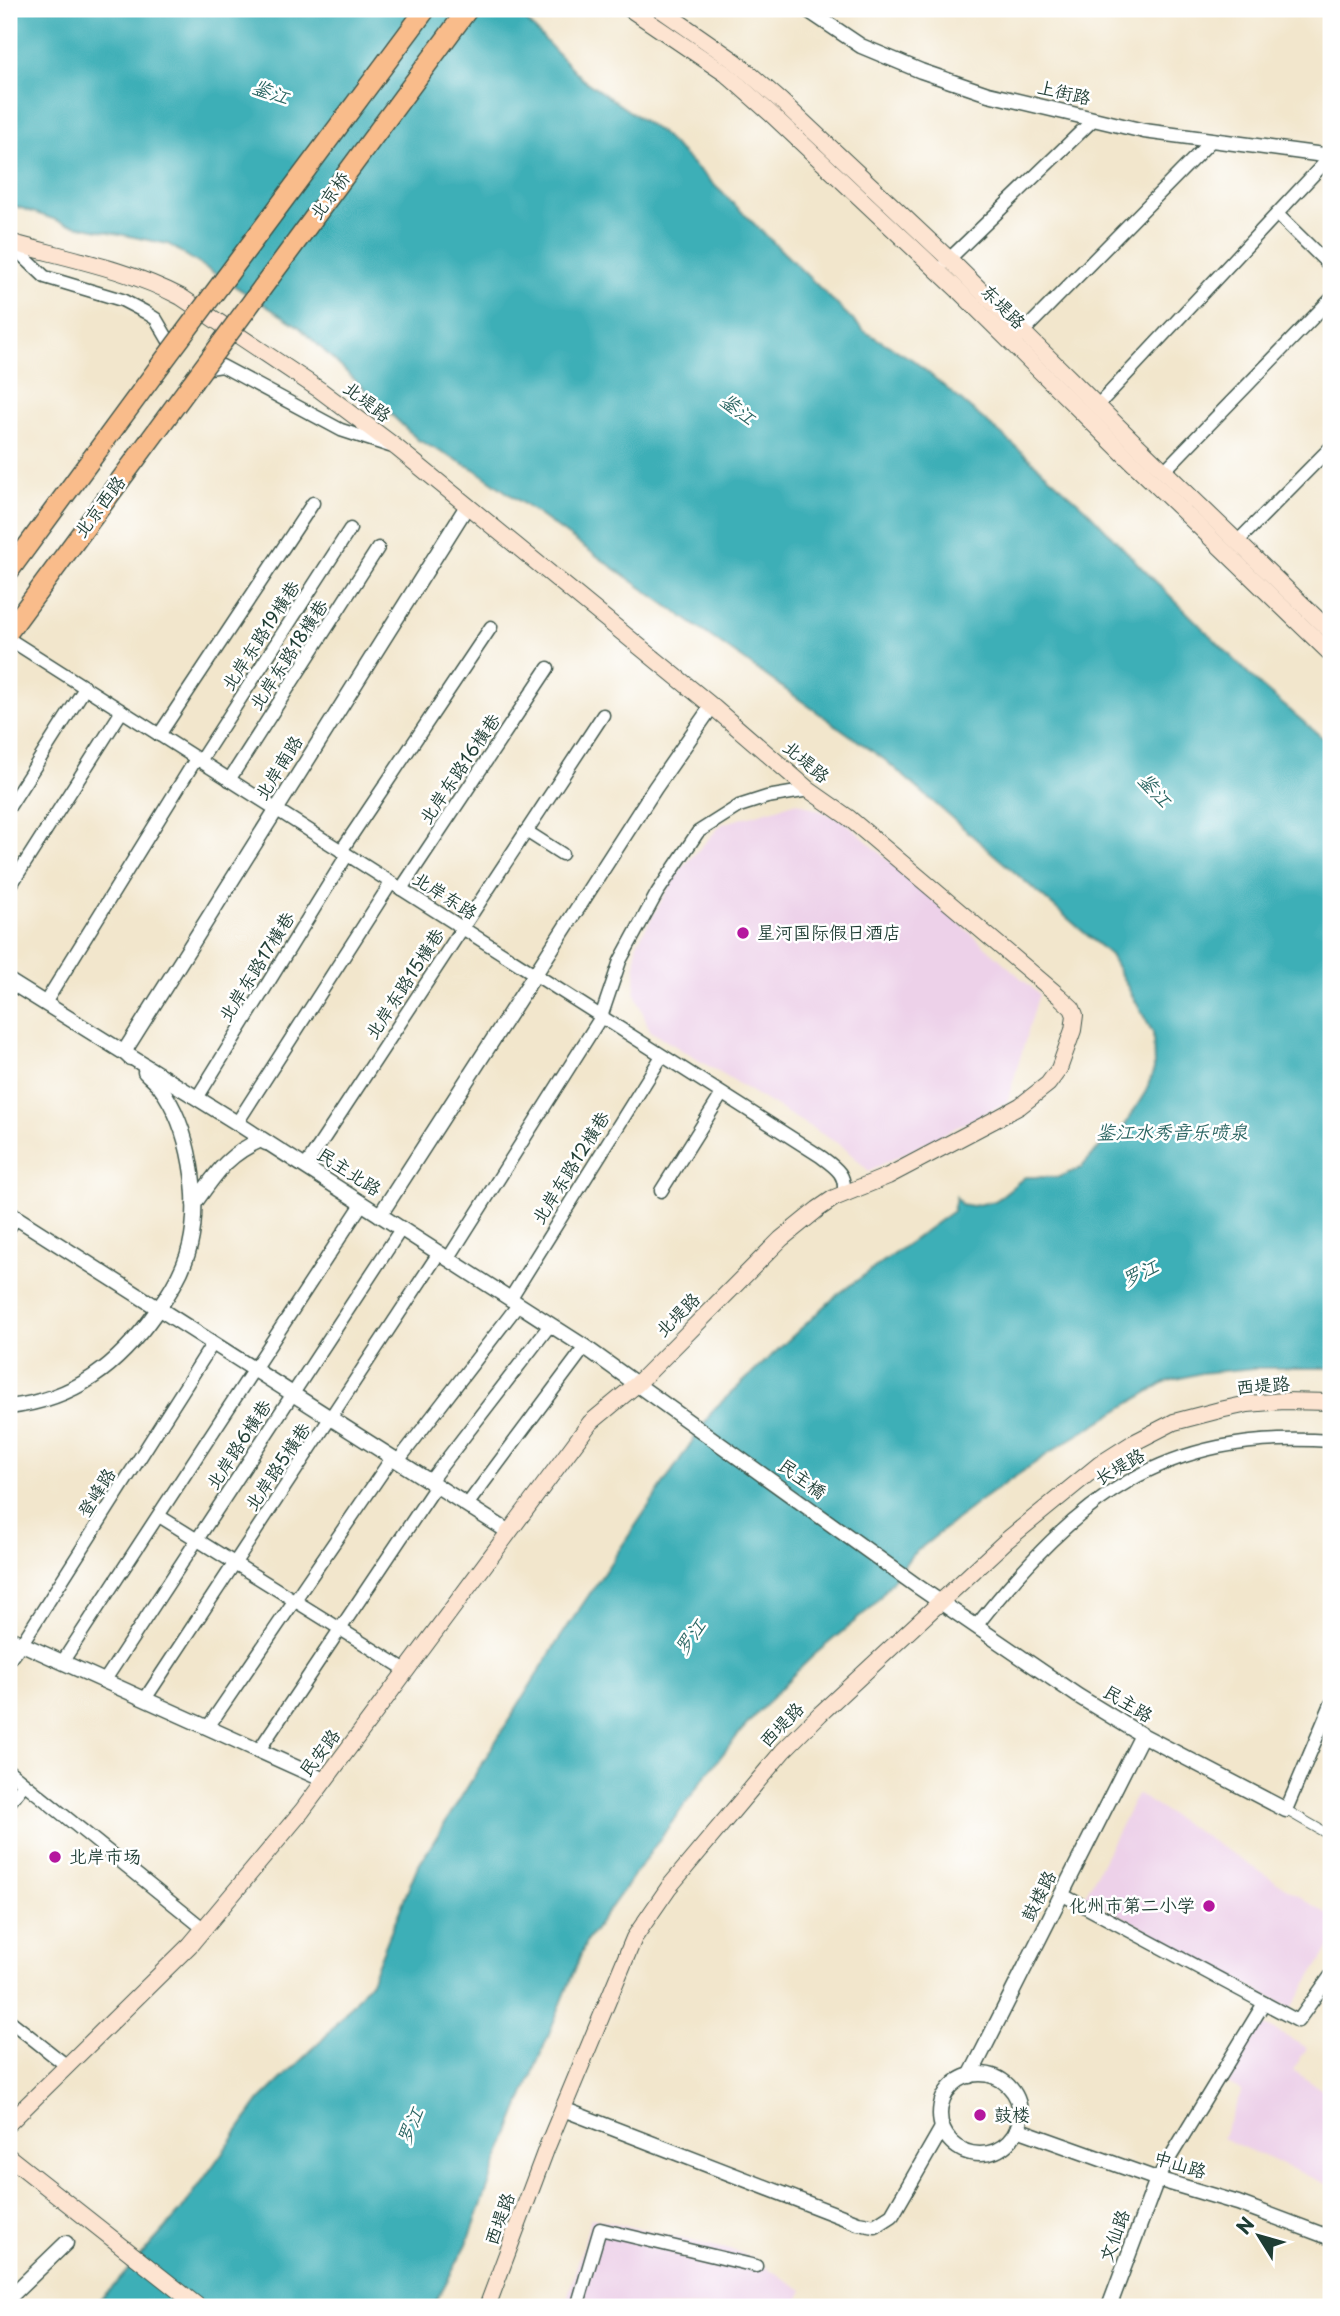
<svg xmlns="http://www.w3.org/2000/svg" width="1340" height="2316" font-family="'Playpen Sans','LXGW WenKai TC',sans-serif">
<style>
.built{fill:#edd1e9}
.water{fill:#3eafb7;stroke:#2e7676;stroke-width:2}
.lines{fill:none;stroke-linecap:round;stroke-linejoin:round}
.pedestrian-casing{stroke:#3f564b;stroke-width:11}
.minor-casing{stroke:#3f564b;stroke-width:15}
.tertiary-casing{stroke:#3f564b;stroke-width:17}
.secondary-casing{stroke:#3f564b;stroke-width:18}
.trunk-casing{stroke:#3f564b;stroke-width:22}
.pedestrian{stroke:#fff;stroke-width:9}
.minor{stroke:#fff;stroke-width:12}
.tertiary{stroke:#fff;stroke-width:14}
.secondary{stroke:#fde4d1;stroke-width:16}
.trunk{stroke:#f9bc8b;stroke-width:19}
.trunk-bridge-casing{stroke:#3f564b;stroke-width:22;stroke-linecap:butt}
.trunk-bridge{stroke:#f9bc8b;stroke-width:19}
.poi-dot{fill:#b5179e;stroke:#fff;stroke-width:2.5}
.labels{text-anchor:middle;stroke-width:5;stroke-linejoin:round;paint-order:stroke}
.street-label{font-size:18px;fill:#1f3d34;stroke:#fff}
.poi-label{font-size:18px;fill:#1f3d34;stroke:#fff;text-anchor:start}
.water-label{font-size:19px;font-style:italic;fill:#2a6562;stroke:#fff}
</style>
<rect width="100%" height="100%" fill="#fff"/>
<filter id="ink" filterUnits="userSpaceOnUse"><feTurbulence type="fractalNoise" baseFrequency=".0143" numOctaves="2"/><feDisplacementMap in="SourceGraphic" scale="14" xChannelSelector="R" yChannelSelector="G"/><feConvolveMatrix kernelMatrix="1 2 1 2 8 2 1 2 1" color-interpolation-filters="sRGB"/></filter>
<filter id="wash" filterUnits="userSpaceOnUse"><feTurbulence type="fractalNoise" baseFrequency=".00686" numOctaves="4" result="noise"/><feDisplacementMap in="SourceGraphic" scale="28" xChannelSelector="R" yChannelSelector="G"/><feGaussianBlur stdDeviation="1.57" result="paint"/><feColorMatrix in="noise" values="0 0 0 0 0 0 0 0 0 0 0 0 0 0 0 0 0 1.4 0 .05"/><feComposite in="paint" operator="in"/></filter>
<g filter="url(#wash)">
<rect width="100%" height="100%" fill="#f2e6cc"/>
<g class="built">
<path d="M 798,802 L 843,820 L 1039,994 L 1007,1102 L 869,1171 L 842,1146 L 650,1031 L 635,993 L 636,945 L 678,872 L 722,824 Z"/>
<path d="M 1137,1794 L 1331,1916 L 1331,1945 L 1291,2009 L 1085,1896 Z"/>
<path d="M 1262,2023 L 1307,2048 L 1293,2070 L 1331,2096 L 1331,2186 L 1222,2138 L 1242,2091 L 1228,2083 Z"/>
<path d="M 591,2218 L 743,2253 L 803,2290 L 795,2307 L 565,2307 Z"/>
</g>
<path class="water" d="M 9,9 L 515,9 L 582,79 L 661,133 L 864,331 L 913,360 L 1015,446 L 1088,511 L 1140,566 L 1261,686 L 1331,745 L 1331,1368 L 1254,1368 L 1201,1373 L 1165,1382 L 1061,1445 L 978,1502 L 912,1555 L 873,1606 L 814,1655 L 791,1677 L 742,1730 L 703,1779 L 586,1942 L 501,2152 L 467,2244 L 433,2307 L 91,2307 L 112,2288 L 180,2212 L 260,2100 L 326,2036 L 371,1981 L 416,1870 L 556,1644 L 714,1409 L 837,1295 L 953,1211 L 956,1197 L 961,1204 L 972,1206 L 995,1201 L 1025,1177 L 1059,1177 L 1081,1168 L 1104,1142 L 1122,1130 L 1146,1091 L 1154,1069 L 1153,1033 L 1110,955 L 885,760 L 474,469 L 418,440 L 298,326 L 168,244 L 65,223 L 9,204 Z"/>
</g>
<g filter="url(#ink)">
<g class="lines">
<defs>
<path id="pedestrian" d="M 1286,1810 L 1331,1836"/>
<g id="minor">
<path d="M 1277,214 L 1331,267"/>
<path d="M 9,243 L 45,277 L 122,300 L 145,312 L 156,319 L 173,348"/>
<path d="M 945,263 L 1093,120"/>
<path d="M 1018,337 L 1212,140"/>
<path d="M 203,369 L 222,366 L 341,430 L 390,446"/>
<path d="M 1098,405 L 1331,156"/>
<path d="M 1164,471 L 1331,299"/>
<path d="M 1238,541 L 1331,447"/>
<path d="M 9,639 L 820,1156 C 835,1167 848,1175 843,1195"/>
<path d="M 159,735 L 313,503"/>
<path d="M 200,761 L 350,529"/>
<path d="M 229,780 L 378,548"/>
<path d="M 9,807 L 85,688"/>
<path d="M 526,831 L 562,854"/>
<path d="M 341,851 L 491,627"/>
<path d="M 9,888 L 122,711"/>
<path d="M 401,889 L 548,668"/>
<path d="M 45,1003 L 196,759"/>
<path d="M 197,1098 L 347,855"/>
<path d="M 237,1123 L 391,883"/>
<path d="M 305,1167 L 603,715"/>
<path d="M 661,1191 L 722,1094"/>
<path d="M 9,1228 L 16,1218"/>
<path d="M 448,1259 L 601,1017 L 620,961 L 657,893 L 698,832 L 739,806 L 767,797 L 809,790"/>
<path d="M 510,1299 L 662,1056"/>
<path d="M 398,1461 L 518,1305"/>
<path d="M 430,1481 L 550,1325"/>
<path d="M 467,1505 L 585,1347"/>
<path d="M 159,1516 L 406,1670"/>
<path d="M 977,1625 C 1077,1499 1163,1429 1331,1441"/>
<path d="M 9,1660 L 22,1643 L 213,1343"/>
<path d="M 63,1661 L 362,1204"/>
<path d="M 105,1680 L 401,1229"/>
<path d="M 145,1699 L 439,1253"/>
<path d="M 208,1727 L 392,1458"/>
<path d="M 259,1750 L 436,1486"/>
<path d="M 9,1771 L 204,1929"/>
<path d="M 9,1803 L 24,1784"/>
<path d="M 1286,1810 L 1331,1704"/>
<path d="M 1061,1894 L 1298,2021 L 1331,1975"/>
<path d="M 9,2020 L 67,2066"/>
<path d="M 1157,2179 L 1264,2003"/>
<path d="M 577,2307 L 600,2229 L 756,2266"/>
</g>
<g id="tertiary">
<path d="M 806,9 L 861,46 L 921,71 L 988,94 L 1144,131 L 1331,156"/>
<path d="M 9,981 L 237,1123 L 585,1347 L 917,1586 L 1078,1696 L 1142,1735 L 1286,1810"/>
<path d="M 130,1058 L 124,1052 L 467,506"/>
<path d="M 194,1204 C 216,1174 226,1155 261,1140 L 266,1143"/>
<path d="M 9,1213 L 509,1532"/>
<path d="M 380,1215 L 655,788 L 712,706"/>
<path d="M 9,1407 C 75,1399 118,1366 156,1312 C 170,1293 184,1270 190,1246 C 201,1198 190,1127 160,1087 C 156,1082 150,1077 145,1072"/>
<path d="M 9,1638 L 324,1780"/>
<circle cx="980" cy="2114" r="40"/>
<path d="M 970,2076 L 1142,1735"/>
<path d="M 563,2109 L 858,2223 L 875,2226 L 892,2215 L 942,2128"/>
<path d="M 1017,2129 L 1157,2179 L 1238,2203 L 1331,2238"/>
<path d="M 9,2298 L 66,2243"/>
<path d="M 1109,2307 L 1157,2179"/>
</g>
<g id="secondary">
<path d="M 630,9 L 726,74 L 770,113 L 958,290 L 1127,457 L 1331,654"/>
<path d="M 660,9 L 736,62 L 781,101 L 949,259 L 1137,445 L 1331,632"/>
<path d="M 9,242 C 67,258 128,269 181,297 L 320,390 L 397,448 L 712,706 L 809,790 L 849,818 L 1059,996 L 1072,1008 L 1075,1015 L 1073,1030 L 1059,1069 L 1048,1084 L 1020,1106 L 1000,1117 L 888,1176 L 834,1198 L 818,1209 L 781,1239 L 637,1384 L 590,1423 L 302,1811 L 190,1945 L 9,2123"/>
<path d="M 9,2157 L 199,2307"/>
<path d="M 487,2307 L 547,2147 L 634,1938 L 669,1887 L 783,1751 L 820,1714 L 1007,1540 L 1100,1464 L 1133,1443 L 1174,1422 L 1220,1410 L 1248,1404 L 1283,1401 L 1331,1402"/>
</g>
<g id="trunk">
<path d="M 9,571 L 162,363"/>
<path d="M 9,631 L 192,383"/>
</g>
</defs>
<use href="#pedestrian" class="pedestrian-casing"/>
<use href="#minor" class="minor-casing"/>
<use href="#tertiary" class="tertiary-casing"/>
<use href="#secondary" class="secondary-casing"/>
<use href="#trunk" class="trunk-casing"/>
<use href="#pedestrian" class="pedestrian"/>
<use href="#minor" class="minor"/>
<use href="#tertiary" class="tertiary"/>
<use href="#secondary" class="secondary"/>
<use href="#trunk" class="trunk"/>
<defs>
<g id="trunk-bridge">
<path d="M 162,363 L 426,9"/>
<path d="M 192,383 L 468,9"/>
</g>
</defs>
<use href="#trunk-bridge" class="trunk-bridge-casing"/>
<use href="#trunk-bridge" class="trunk-bridge"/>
</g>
</g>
<g class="poi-dot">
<circle cx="743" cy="933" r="7"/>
<circle cx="55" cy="1857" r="7"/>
<circle cx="1209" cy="1906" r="7"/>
<circle cx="980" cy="2115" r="7"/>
</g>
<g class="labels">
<g class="street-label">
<text transform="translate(1064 93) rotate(13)" y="6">上街路</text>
<text transform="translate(330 196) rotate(-54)" y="6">北京桥</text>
<text transform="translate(1003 307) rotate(45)" y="6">东堤路</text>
<text transform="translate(367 402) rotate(37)" y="6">北堤路</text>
<text transform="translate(100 507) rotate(-53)" y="6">北京西路</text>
<text transform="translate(261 636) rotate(-57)" y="6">北岸东路19横巷</text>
<text transform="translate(289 655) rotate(-57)" y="6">北岸东路18横巷</text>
<text transform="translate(806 762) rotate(40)" y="6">北堤路</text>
<text transform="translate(279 768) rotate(-58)" y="6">北岸南路</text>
<text transform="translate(460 769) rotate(-56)" y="6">北岸东路16横巷</text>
<text transform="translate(445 896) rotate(32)" y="6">北岸东路</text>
<text transform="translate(257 967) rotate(-58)" y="6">北岸东路17横巷</text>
<text transform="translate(405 984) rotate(-57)" y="6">北岸东路15横巷</text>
<text transform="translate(571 1168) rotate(-58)" y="6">北岸东路12横巷</text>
<text transform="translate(349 1172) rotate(33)" y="6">民主北路</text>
<text transform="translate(678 1315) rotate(-45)" y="6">北堤路</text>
<text transform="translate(1263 1386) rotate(-5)" y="6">西堤路</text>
<text transform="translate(239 1445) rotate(-57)" y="6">北岸路6橫巷</text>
<text transform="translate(278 1467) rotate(-56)" y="6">北岸路5橫巷</text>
<text transform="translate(1120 1467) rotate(-30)" y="6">长堤路</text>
<text transform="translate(802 1479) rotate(36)" y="6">民主橋</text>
<text transform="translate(97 1493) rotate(-58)" y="6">登峰路</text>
<text transform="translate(1128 1704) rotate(31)" y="6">民主路</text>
<text transform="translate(782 1725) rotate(-46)" y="6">西堤路</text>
<text transform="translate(320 1753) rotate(-53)" y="6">民安路</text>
<text transform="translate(1039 1896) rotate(-63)" y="6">鼓楼路</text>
<text transform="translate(1180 2165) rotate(17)" y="6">中山路</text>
<text transform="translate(500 2219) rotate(-70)" y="6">西堤路</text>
<text transform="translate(1115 2236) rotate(-70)" y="6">文仙路</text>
</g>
<g class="poi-label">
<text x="757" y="939">星河国际假日酒店</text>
<text x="69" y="1863">北岸市场</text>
<text x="1195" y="1912" text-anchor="end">化州市第二小学</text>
<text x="994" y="2121">鼓楼</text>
</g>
<g class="water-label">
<text transform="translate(271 92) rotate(20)" y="7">鉴江</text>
<text transform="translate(738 409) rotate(38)" y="7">鉴江</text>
<text transform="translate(1155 790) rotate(48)" y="7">鉴江</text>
<text x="1172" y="1139">鉴江水秀音乐喷泉</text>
<text transform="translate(1140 1273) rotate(-26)" y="7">罗江</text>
<text transform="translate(690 1637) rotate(-54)" y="7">罗江</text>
<text transform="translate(410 2126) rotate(-66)" y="7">罗江</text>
</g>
</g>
<rect width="1340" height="2316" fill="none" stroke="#fff" stroke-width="35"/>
<g transform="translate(1259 2236) rotate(307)" stroke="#ffffff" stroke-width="5" paint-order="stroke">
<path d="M0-5L12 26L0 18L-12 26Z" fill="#1f3d34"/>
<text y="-10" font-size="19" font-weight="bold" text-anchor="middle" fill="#1f3d34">N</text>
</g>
</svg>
